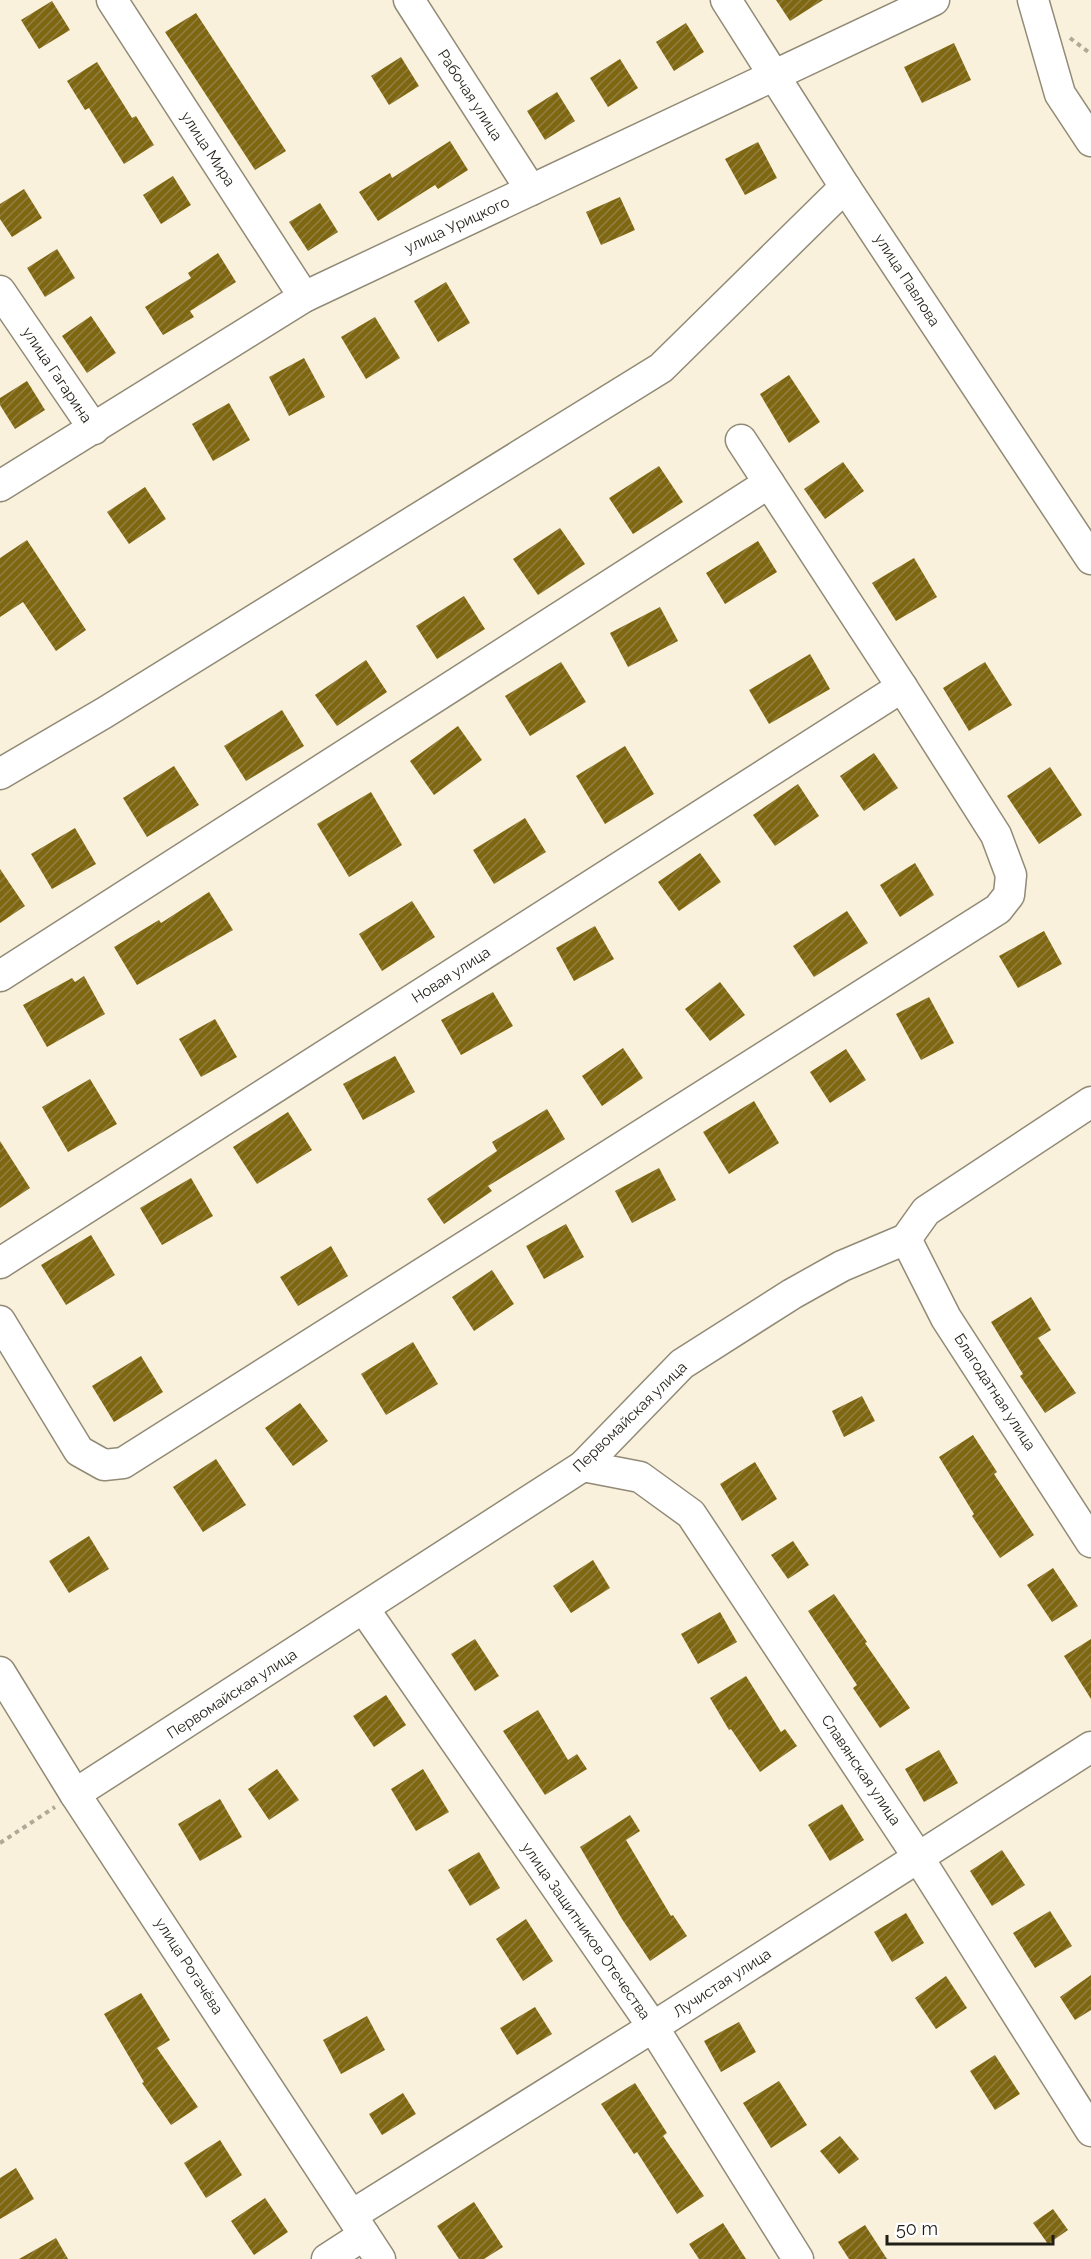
<svg xmlns="http://www.w3.org/2000/svg" width="1091" height="2259" font-family="Raleway,sans-serif">
<style>
.building{fill:url(#building-hatch)}
.lines{fill:none;stroke-linecap:round;stroke-linejoin:round}
.minor-casing{stroke:#918a76;stroke-width:33}
.path{stroke:#b0a998;stroke-width:4;stroke-dasharray:4.5 4.5;stroke-linecap:butt}
.minor{stroke:#fff;stroke-width:30}
.labels{text-anchor:middle;stroke-width:4.5;stroke-linejoin:round;paint-order:stroke}
.street-label{font-size:15px;fill:#211e16;stroke:#fff}
</style>
<defs>
<pattern id="building-hatch" width="6" height="6" patternUnits="userSpaceOnUse" patternTransform="scale(1.5)"><rect width="6" height="6" fill="#7f6610"/><path d="M-1 1l2-2M0 6l6-6M5 7l2-2" fill="none" stroke="#918043"/></pattern>
</defs>
<rect width="100%" height="100%" fill="#f9f1db"/>
<g class="building">
<path d="M 776,0 L 823,0 L 790,21 Z"/>
<path d="M 52,1 L 70,30 L 39,49 L 21,20 Z"/>
<path d="M 196,13 L 286,151 L 255,170 L 165,32 Z"/>
<path d="M 686,23 L 704,52 L 674,71 L 656,42 Z"/>
<path d="M 954,43 L 971,80 L 922,103 L 904,67 Z"/>
<path d="M 401,57 L 419,86 L 389,105 L 371,76 Z"/>
<path d="M 620,59 L 638,88 L 608,107 L 590,78 Z"/>
<path d="M 97,62 L 132,118 L 136,116 L 154,145 L 124,164 L 89,108 L 85,110 L 67,81 Z"/>
<path d="M 557,92 L 575,121 L 545,140 L 527,111 Z"/>
<path d="M 450,141 L 468,170 L 438,189 L 435,185 L 378,221 L 359,192 L 390,173 L 392,178 Z"/>
<path d="M 758,142 L 777,178 L 745,195 L 725,159 Z"/>
<path d="M 173,176 L 191,205 L 161,224 L 143,195 Z"/>
<path d="M 24,189 L 42,218 L 12,237 L 0,219 L 0,204 Z"/>
<path d="M 620,197 L 635,230 L 601,245 L 586,212 Z"/>
<path d="M 320,203 L 338,232 L 308,251 L 289,222 Z"/>
<path d="M 57,249 L 75,278 L 45,297 L 27,268 Z"/>
<path d="M 218,253 L 236,282 L 190,311 L 194,317 L 163,335 L 145,307 L 191,278 L 188,273 Z"/>
<path d="M 446,282 L 470,323 L 438,342 L 414,301 Z"/>
<path d="M 91,316 L 116,353 L 87,373 L 62,336 Z"/>
<path d="M 375,317 L 400,358 L 366,379 L 341,337 Z"/>
<path d="M 304,358 L 325,397 L 289,416 L 269,377 Z"/>
<path d="M 789,375 L 820,422 L 789,443 L 760,394 Z"/>
<path d="M 27,381 L 45,410 L 15,429 L 0,405 L 0,398 Z"/>
<path d="M 229,403 L 250,440 L 213,461 L 192,424 Z"/>
<path d="M 843,462 L 864,491 L 825,519 L 804,489 Z"/>
<path d="M 659,466 L 683,502 L 633,534 L 609,498 Z"/>
<path d="M 145,487 L 166,519 L 129,544 L 107,512 Z"/>
<path d="M 560,528 L 585,564 L 538,595 L 513,559 Z"/>
<path d="M 27,540 L 86,630 L 56,651 L 23,602 L 0,617 L 0,558 Z"/>
<path d="M 758,541 L 777,572 L 725,604 L 706,573 Z"/>
<path d="M 914,558 L 937,597 L 896,621 L 872,583 Z"/>
<path d="M 464,596 L 485,629 L 437,659 L 416,626 Z"/>
<path d="M 660,607 L 678,641 L 628,667 L 610,633 Z"/>
<path d="M 810,654 L 830,689 L 769,724 L 749,690 Z"/>
<path d="M 366,660 L 387,692 L 337,726 L 315,695 Z"/>
<path d="M 561,662 L 586,702 L 530,736 L 505,696 Z"/>
<path d="M 985,662 L 1012,705 L 969,731 L 943,688 Z"/>
<path d="M 282,710 L 304,746 L 246,781 L 224,746 Z"/>
<path d="M 458,726 L 482,760 L 434,795 L 410,761 Z"/>
<path d="M 625,746 L 654,794 L 605,824 L 576,776 Z"/>
<path d="M 874,753 L 898,788 L 864,811 L 840,776 Z"/>
<path d="M 174,766 L 199,805 L 147,837 L 123,798 Z"/>
<path d="M 1050,767 L 1082,815 L 1039,844 L 1007,796 Z"/>
<path d="M 798,784 L 819,816 L 775,846 L 753,815 Z"/>
<path d="M 371,792 L 402,845 L 349,877 L 317,824 Z"/>
<path d="M 525,818 L 546,852 L 494,884 L 473,850 Z"/>
<path d="M 75,828 L 96,864 L 52,889 L 31,854 Z"/>
<path d="M 700,853 L 721,882 L 679,911 L 658,882 Z"/>
<path d="M 915,863 L 934,895 L 900,917 L 880,885 Z"/>
<path d="M 0,869 L 25,906 L 0,923 Z"/>
<path d="M 209,892 L 233,930 L 137,985 L 114,947 L 159,920 L 161,923 Z"/>
<path d="M 412,901 L 435,937 L 382,971 L 359,934 Z"/>
<path d="M 847,911 L 868,943 L 814,977 L 793,946 Z"/>
<path d="M 595,926 L 614,959 L 574,981 L 556,948 Z"/>
<path d="M 1044,931 L 1062,964 L 1018,988 L 999,956 Z"/>
<path d="M 84,976 L 105,1014 L 47,1047 L 23,1005 L 72,978 L 75,982 Z"/>
<path d="M 720,982 L 745,1015 L 710,1041 L 685,1009 Z"/>
<path d="M 493,992 L 513,1026 L 461,1055 L 441,1020 Z"/>
<path d="M 929,997 L 954,1043 L 921,1060 L 896,1014 Z"/>
<path d="M 215,1019 L 237,1057 L 201,1077 L 179,1039 Z"/>
<path d="M 623,1048 L 643,1078 L 602,1106 L 582,1076 Z"/>
<path d="M 846,1049 L 866,1080 L 830,1103 L 810,1072 Z"/>
<path d="M 395,1056 L 415,1092 L 363,1120 L 343,1084 Z"/>
<path d="M 90,1079 L 117,1124 L 68,1152 L 42,1107 Z"/>
<path d="M 754,1101 L 779,1143 L 729,1174 L 703,1132 Z"/>
<path d="M 547,1109 L 565,1139 L 488,1186 L 492,1191 L 444,1224 L 427,1199 L 497,1151 L 492,1142 Z"/>
<path d="M 288,1112 L 312,1150 L 257,1184 L 233,1147 Z"/>
<path d="M 0,1141 L 30,1188 L 0,1208 Z"/>
<path d="M 659,1168 L 676,1200 L 632,1223 L 615,1191 Z"/>
<path d="M 191,1178 L 213,1216 L 162,1245 L 140,1208 Z"/>
<path d="M 566,1224 L 584,1257 L 544,1279 L 526,1246 Z"/>
<path d="M 91,1235 L 115,1275 L 66,1305 L 41,1265 Z"/>
<path d="M 331,1246 L 348,1276 L 298,1306 L 280,1277 Z"/>
<path d="M 492,1270 L 514,1304 L 474,1331 L 452,1297 Z"/>
<path d="M 1031,1297 L 1051,1330 L 1038,1338 L 1076,1393 L 1045,1413 L 1020,1376 L 1023,1374 L 991,1322 Z"/>
<path d="M 413,1342 L 438,1384 L 386,1415 L 361,1374 Z"/>
<path d="M 141,1356 L 163,1392 L 114,1422 L 92,1386 Z"/>
<path d="M 862,1396 L 875,1421 L 844,1437 L 832,1411 Z"/>
<path d="M 300,1403 L 328,1441 L 293,1466 L 265,1428 Z"/>
<path d="M 973,1435 L 997,1472 L 994,1474 L 1034,1535 L 1000,1558 L 972,1516 L 974,1514 L 939,1457 Z"/>
<path d="M 216,1459 L 246,1505 L 203,1532 L 173,1487 Z"/>
<path d="M 755,1462 L 777,1499 L 742,1521 L 720,1484 Z"/>
<path d="M 89,1536 L 109,1569 L 69,1593 L 49,1561 Z"/>
<path d="M 793,1541 L 809,1565 L 788,1579 L 771,1555 Z"/>
<path d="M 593,1560 L 610,1588 L 571,1613 L 553,1586 Z"/>
<path d="M 1053,1568 L 1078,1606 L 1052,1622 L 1027,1585 Z"/>
<path d="M 834,1594 L 867,1642 L 865,1643 L 910,1708 L 880,1728 L 853,1688 L 857,1685 L 808,1611 Z"/>
<path d="M 720,1612 L 737,1642 L 698,1664 L 681,1634 Z"/>
<path d="M 475,1639 L 499,1676 L 475,1691 L 451,1654 Z"/>
<path d="M 1091,1639 L 1091,1699 L 1064,1656 Z"/>
<path d="M 746,1676 L 781,1732 L 785,1729 L 797,1746 L 760,1772 L 731,1729 L 729,1730 L 710,1698 Z"/>
<path d="M 386,1695 L 406,1725 L 374,1747 L 353,1716 Z"/>
<path d="M 538,1710 L 568,1760 L 577,1754 L 587,1769 L 545,1795 L 503,1731 Z"/>
<path d="M 939,1750 L 958,1783 L 924,1802 L 905,1769 Z"/>
<path d="M 277,1769 L 299,1800 L 269,1820 L 248,1789 Z"/>
<path d="M 423,1769 L 449,1812 L 416,1831 L 391,1789 Z"/>
<path d="M 220,1799 L 242,1837 L 200,1861 L 178,1824 Z"/>
<path d="M 842,1804 L 864,1840 L 830,1861 L 808,1825 Z"/>
<path d="M 630,1815 L 640,1831 L 626,1840 L 671,1916 L 673,1915 L 687,1936 L 650,1961 L 622,1919 L 580,1847 Z"/>
<path d="M 1002,1850 L 1025,1885 L 992,1906 L 970,1871 Z"/>
<path d="M 479,1852 L 500,1888 L 470,1906 L 448,1870 Z"/>
<path d="M 1050,1911 L 1072,1946 L 1035,1968 L 1013,1933 Z"/>
<path d="M 906,1913 L 924,1943 L 892,1962 L 874,1932 Z"/>
<path d="M 526,1919 L 553,1961 L 523,1981 L 496,1939 Z"/>
<path d="M 1091,1975 L 1091,2010 L 1075,2020 L 1060,1997 Z"/>
<path d="M 946,1976 L 967,2008 L 936,2029 L 915,1998 Z"/>
<path d="M 141,1993 L 170,2040 L 157,2048 L 198,2107 L 171,2125 L 142,2083 L 144,2082 L 104,2014 Z"/>
<path d="M 535,2007 L 552,2034 L 517,2055 L 500,2028 Z"/>
<path d="M 367,2016 L 385,2050 L 341,2074 L 323,2040 Z"/>
<path d="M 739,2022 L 756,2052 L 721,2072 L 704,2041 Z"/>
<path d="M 995,2055 L 1020,2094 L 995,2110 L 970,2071 Z"/>
<path d="M 779,2081 L 807,2125 L 771,2148 L 743,2103 Z"/>
<path d="M 635,2083 L 667,2133 L 663,2136 L 704,2196 L 677,2214 L 637,2152 L 634,2154 L 601,2104 Z"/>
<path d="M 403,2093 L 416,2114 L 382,2135 L 369,2114 Z"/>
<path d="M 840,2136 L 859,2159 L 839,2174 L 820,2151 Z"/>
<path d="M 220,2140 L 242,2175 L 206,2198 L 184,2163 Z"/>
<path d="M 16,2168 L 34,2199 L 0,2219 L 0,2178 Z"/>
<path d="M 265,2198 L 288,2232 L 254,2255 L 231,2221 Z"/>
<path d="M 474,2202 L 503,2247 L 484,2259 L 459,2259 L 437,2226 Z"/>
<path d="M 1053,2209 L 1068,2230 L 1048,2244 L 1033,2223 Z"/>
<path d="M 723,2223 L 746,2259 L 699,2259 L 689,2244 Z"/>
<path d="M 865,2225 L 887,2259 L 849,2259 L 838,2242 Z"/>
<path d="M 56,2238 L 68,2259 L 19,2259 Z"/>
</g>
<g class="lines">
<defs>
<g id="minor">
<path d="M 112,0 L 304,297"/>
<path d="M 409,0 L 531,190"/>
<path d="M 726,0 L 845,187 L 1091,559"/>
<path d="M 1033,0 L 1060,94 L 1091,141"/>
<path d="M 0,291 L 94,429"/>
<path d="M 0,486 L 304,297 L 934,0"/>
<path d="M 0,774 L 104,713 L 661,368 L 845,187"/>
<path d="M 0,976 L 769,483"/>
<path d="M 906,1239 L 946,1318 L 1091,1542"/>
<path d="M 0,1263 L 902,687"/>
<path d="M 0,1321 L 79,1451 L 104,1465 L 123,1463 L 998,909 L 1009,895 L 1011,875 L 996,835 L 902,687 L 741,440"/>
<path d="M 583,1466 L 640,1477 L 691,1514 L 918,1857 L 1091,2131"/>
<path d="M 364,1609 L 653,2027 L 798,2259"/>
<path d="M 0,1672 L 75,1794 L 380,2259"/>
<path d="M 75,1794 L 583,1466 L 682,1364 L 792,1294 L 842,1266 L 906,1239 L 926,1211 L 1091,1102"/>
<path d="M 352,2215 L 653,2027 L 1091,1747"/>
<path d="M 327,2259 L 364,2235"/>
</g>
</defs>
<use href="#minor" class="minor-casing"/>
<g class="path">
<path d="M 1070,38 L 1091,54"/>
<path d="M 0,1843 L 55,1807"/>
</g>
<use href="#minor" class="minor"/>
</g>
<g class="labels">
<g class="street-label">
<text transform="translate(470 95) rotate(57)" y="5">Рабочая улица</text>
<text transform="translate(208 149) rotate(57)" y="5">улица Мира</text>
<text transform="translate(457 225) rotate(-25)" y="5">улица Урицкого</text>
<text transform="translate(907 280) rotate(57)" y="5">улица Павлова</text>
<text transform="translate(57 375) rotate(56)" y="5">улица Гагарина</text>
<text transform="translate(451 975) rotate(-33)" y="5">Новая улица</text>
<text transform="translate(995 1392) rotate(57)" y="5">Благодатная улица</text>
<text transform="translate(630 1417) rotate(-44)" y="5">Первомайская улица</text>
<text transform="translate(232 1694) rotate(-33)" y="5">Первомайская улица</text>
<text transform="translate(861 1770) rotate(56)" y="5">Славянская улица</text>
<text transform="translate(586 1931) rotate(55)" y="5">улица Защитников Отечества</text>
<text transform="translate(189 1966) rotate(57)" y="5">улица Рогачёва</text>
<text transform="translate(722 1983) rotate(-33)" y="5">Лучистая улица</text>
</g>
</g>
<path d="M887 2235v9h166v-9" fill="none" stroke="#211e16" stroke-width="3"/>
<text x="896" y="2235" font-size="18" fill="#211e16" stroke="#ffffff" stroke-width="4.5" paint-order="stroke">50 m</text>
</svg>
